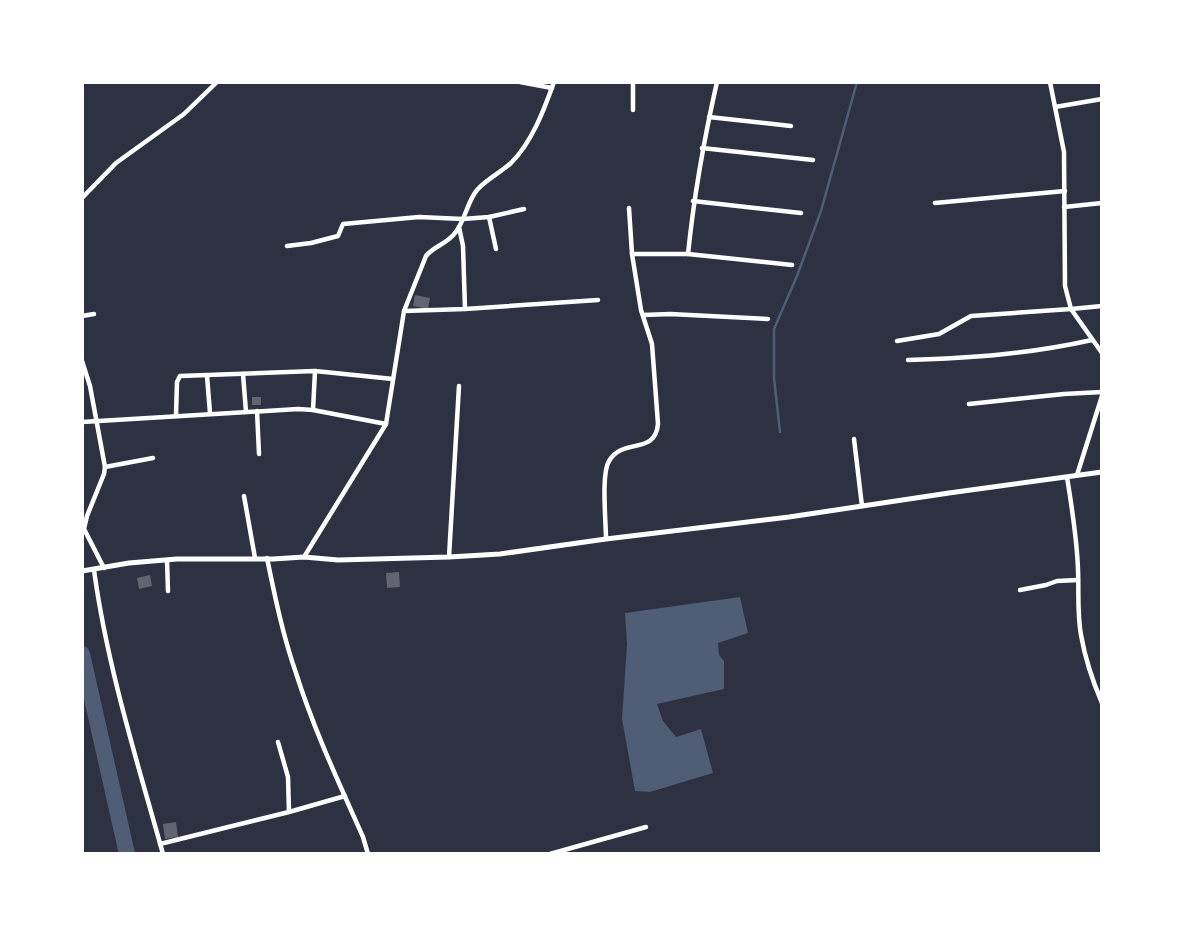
<svg xmlns="http://www.w3.org/2000/svg" width="1184" height="936" font-family="Helvetica,sans-serif">
<style>
.water{fill:#4f5d75}
.lines{fill:none;stroke-linecap:round;stroke-linejoin:round}
.stream{stroke:#4f5d75;stroke-width:2.5}
.river{stroke:#4f5d75;stroke-width:16}
.building{fill:#626471}
.minor{stroke:#fff;stroke-width:4.5}
.tertiary{stroke:#fff;stroke-width:5}
</style>
<rect width="100%" height="100%" fill="#2d3142"/>
<path class="water" d="M 740,597 L 748,633 L 718,643 L 719,655 L 724,661 L 724,689 L 657,704 L 663,721 L 676,737 L 701,729 L 713,773 L 650,792 L 635,791 L 622,719 L 627,644 L 625,613 Z"/>
<g class="lines">
<path class="stream" d="M 780,432 L 774,378 L 774,329 L 797,276 L 821,211 L 857,82"/>
<path class="river" d="M 82,654 L 127,854"/>
</g>
<g class="building">
<path d="M 415,295 L 430,298 L 428,309 L 413,306 Z"/>
<rect x="252" y="397" width="9" height="8"/>
<path d="M 399,572 L 400,587 L 387,588 L 386,573 Z"/>
<path d="M 150,575 L 152,586 L 139,589 L 137,578 Z"/>
<path d="M 176,822 L 178,837 L 165,839 L 163,824 Z"/>
</g>
<g class="lines">
<g class="minor">
<path d="M 520,82 L 552,88"/>
<path d="M 633,82 L 633,110"/>
<path d="M 1050,82 L 1064,152 L 1065,286 L 1071,309 L 1102,353"/>
<path d="M 1055,107 L 1102,99"/>
<path d="M 709,117 L 791,126"/>
<path d="M 702,148 L 813,160"/>
<path d="M 82,198 L 116,163 L 184,114 L 217,82"/>
<path d="M 693,201 L 801,213"/>
<path d="M 935,203 L 1065,191"/>
<path d="M 1064,207 L 1102,203"/>
<path d="M 489,217 L 496,249"/>
<path d="M 459,227 L 463,246 L 465,309"/>
<path d="M 287,246 L 311,243 L 338,236 L 343,224 L 419,217 L 463,219 L 489,217 L 524,209"/>
<path d="M 632,254 L 688,254 L 792,265"/>
<path d="M 688,254 C 694,196 704,139 717,82"/>
<path d="M 404,311 L 465,309 L 598,300"/>
<path d="M 643,315 L 670,314 L 768,319"/>
<path d="M 82,316 L 94,314"/>
<path d="M 897,341 L 939,334 L 971,316 L 1071,309 L 1102,306"/>
<path d="M 908,360 C 972,358 1029,354 1092,340"/>
<path d="M 82,361 L 90,386 L 105,467 L 104,474 L 87,516 L 84,529 L 104,568"/>
<path d="M 243,374 L 246,412"/>
<path d="M 207,376 L 210,413"/>
<path d="M 969,404 L 1064,394 L 1102,392"/>
<path d="M 313,410 L 315,371"/>
<path d="M 257,411 L 259,454"/>
<path d="M 176,415 L 177,382 L 180,376 L 315,371 L 393,379"/>
<path d="M 82,422 L 298,409 L 313,410 L 386,424"/>
<path d="M 854,439 L 862,506"/>
<path d="M 105,467 L 153,458"/>
<path d="M 1077,475 L 1102,396"/>
<path d="M 1067,477 C 1072,508 1077,538 1078,570 C 1079,592 1077,613 1081,635 C 1085,658 1093,682 1102,703"/>
<path d="M 244,496 L 255,558"/>
<path d="M 606,539 C 606,522 601,474 609,461 C 623,437 655,456 658,424 L 652,344 L 641,310 L 632,254 L 629,208"/>
<path d="M 304,557 L 386,424 L 404,311 L 426,256 C 434,246 447,244 455,233 C 465,221 467,202 477,190 C 487,179 500,173 511,163 C 532,142 544,110 554,82"/>
<path d="M 449,557 L 459,386"/>
<path d="M 267,558 C 275,597 283,636 296,673 C 314,730 339,783 363,837 L 368,854"/>
<path d="M 167,560 L 168,591"/>
<path d="M 94,570 C 107,666 137,761 163,854"/>
<path d="M 1020,590 L 1046,585 L 1057,581 L 1078,580"/>
<path d="M 278,742 L 288,777 L 289,812"/>
<path d="M 160,844 L 289,812 L 345,796"/>
<path d="M 550,854 L 646,827"/>
</g>
<path class="tertiary" d="M 82,571 L 129,563 L 177,559 L 273,559 L 304,557 L 338,560 L 449,557 L 500,554 L 606,539 L 789,517 L 949,493 L 1102,472"/>
</g>
<rect width="1184" height="936" fill="none" stroke="#ffffff" stroke-width="168"/>
</svg>
